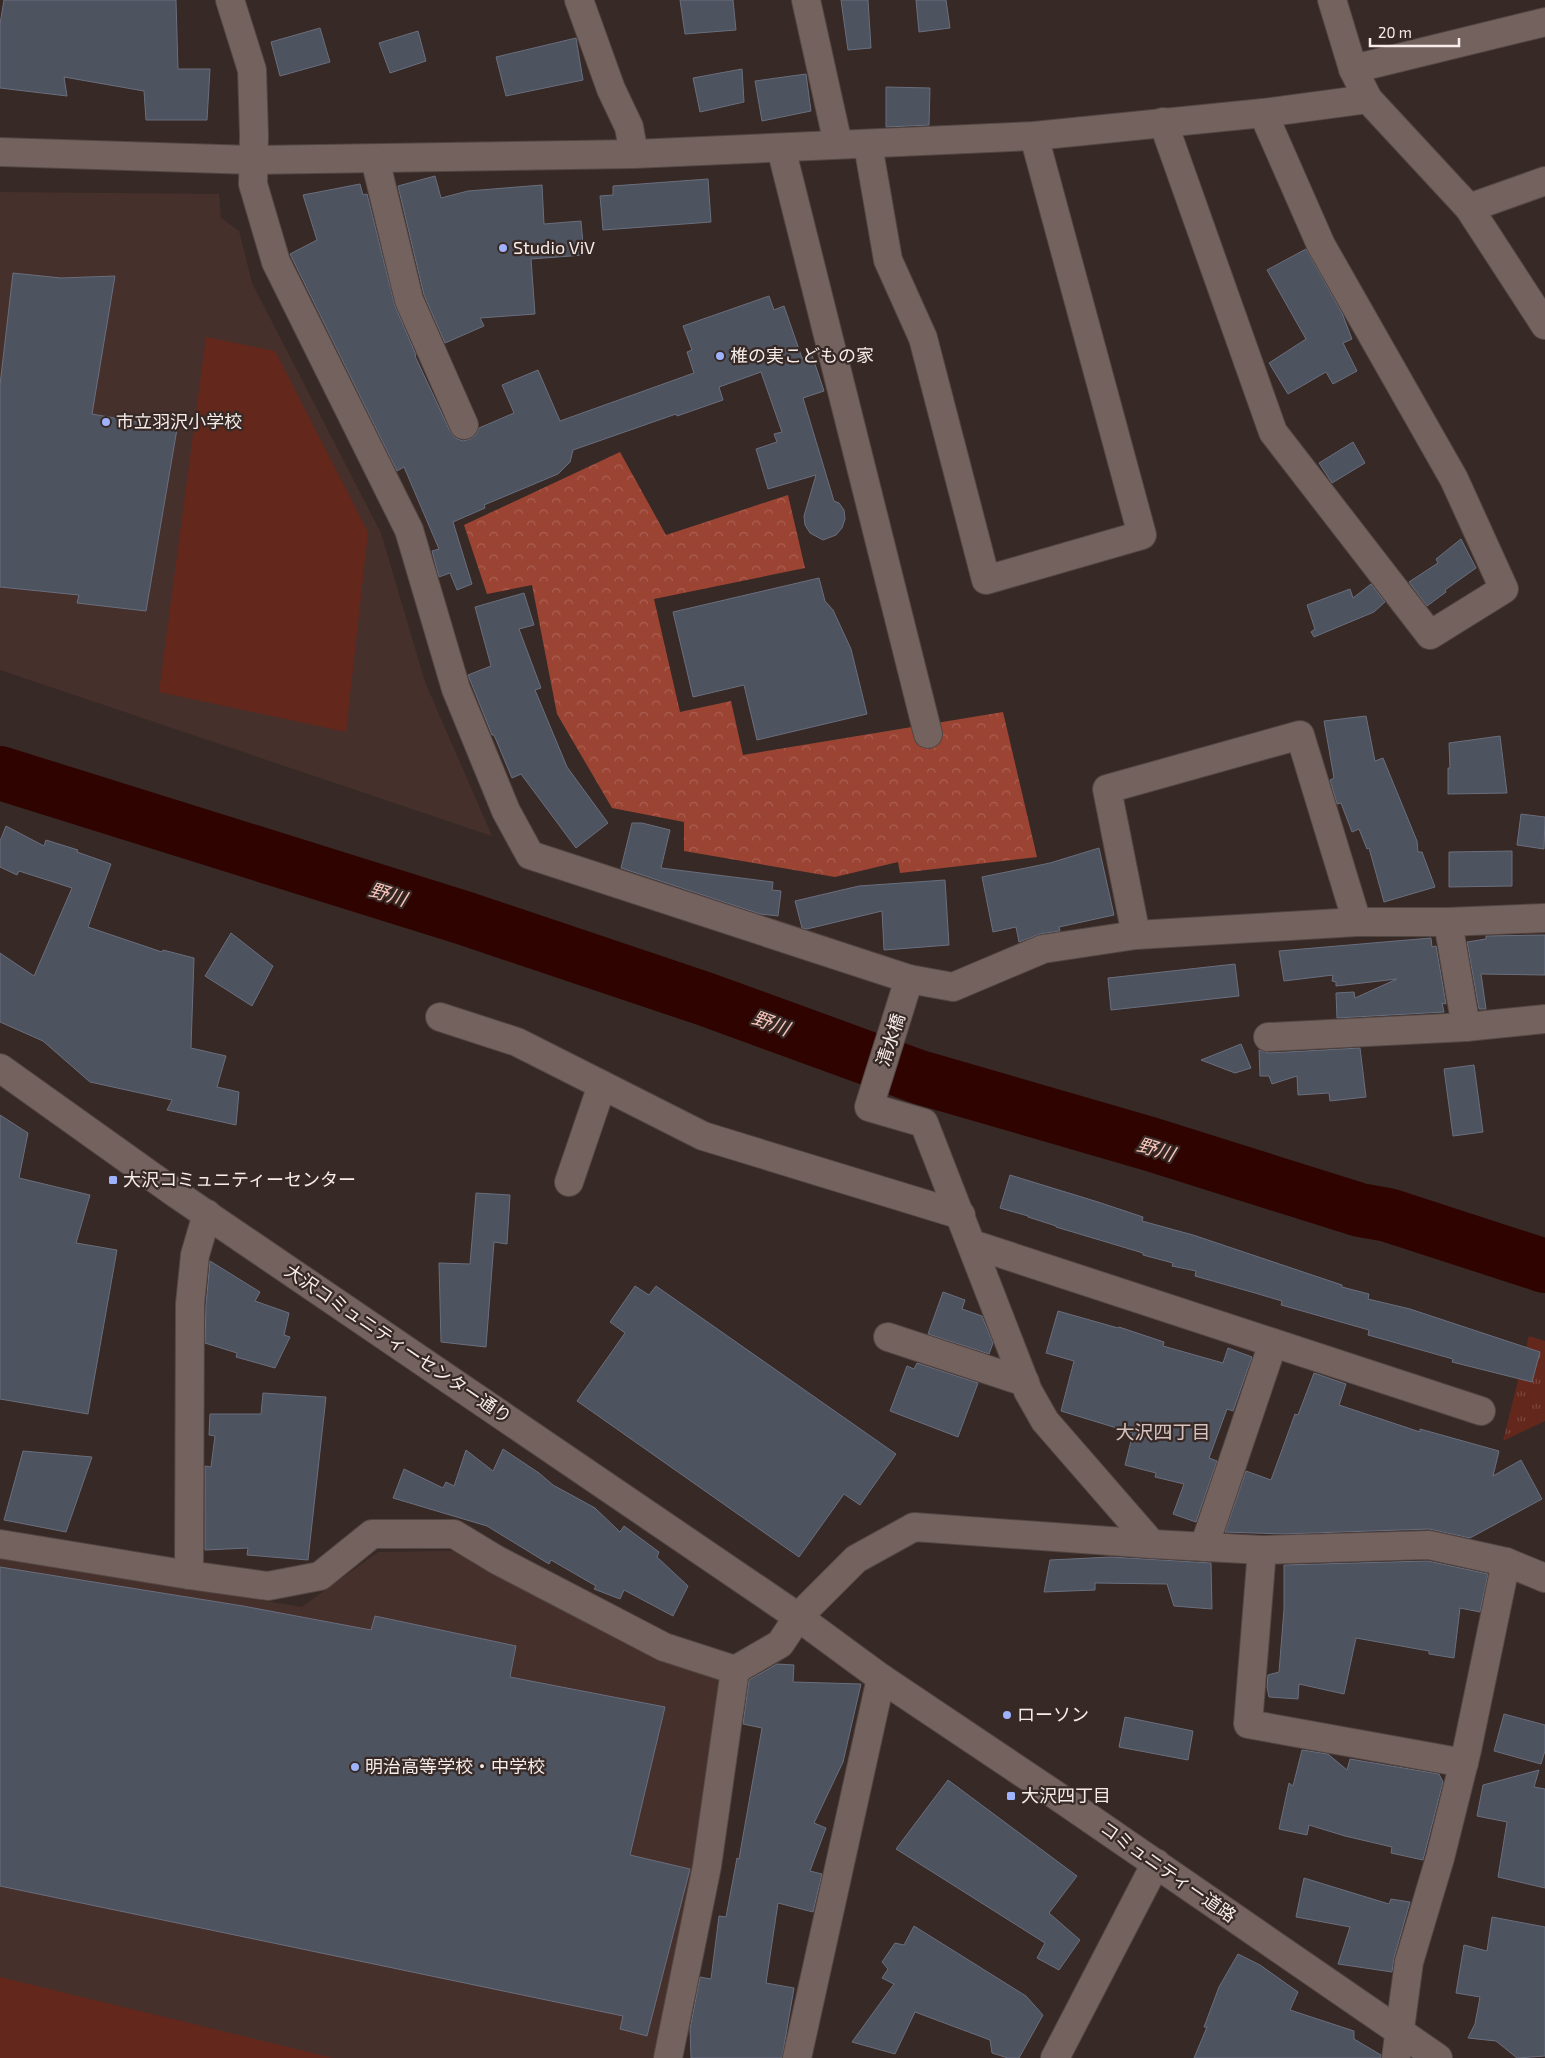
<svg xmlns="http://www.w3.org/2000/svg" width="1545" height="2058" font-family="'Exo 2','Noto Sans JP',sans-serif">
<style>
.built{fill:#46302c}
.grass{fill:#63271c}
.forest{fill:url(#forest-crowns)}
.park{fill:url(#park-tufts)}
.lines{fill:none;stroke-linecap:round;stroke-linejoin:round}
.river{stroke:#2e0300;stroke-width:54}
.building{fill:#4e5360;stroke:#6a6e7d}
.minor-casing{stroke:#524643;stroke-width:30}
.minor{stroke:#74625f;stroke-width:28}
.poi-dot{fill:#9fb3fd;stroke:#372925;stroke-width:2}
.labels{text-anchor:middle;stroke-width:4.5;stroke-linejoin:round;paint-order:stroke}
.poi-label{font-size:18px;fill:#f6ecea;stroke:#372925;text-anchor:start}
.street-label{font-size:18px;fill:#f6ecea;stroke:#372925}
.water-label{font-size:19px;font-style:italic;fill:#f7c4ba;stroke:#372925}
.neighbourhood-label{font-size:19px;fill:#d6c3bf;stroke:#372925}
</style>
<defs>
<pattern id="forest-crowns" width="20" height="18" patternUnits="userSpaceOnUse" patternTransform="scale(1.25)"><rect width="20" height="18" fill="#9c4434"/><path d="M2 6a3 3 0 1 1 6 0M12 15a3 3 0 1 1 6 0" fill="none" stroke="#aa5f52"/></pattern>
<pattern id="park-tufts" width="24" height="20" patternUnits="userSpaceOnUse" patternTransform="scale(1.25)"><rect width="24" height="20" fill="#63271c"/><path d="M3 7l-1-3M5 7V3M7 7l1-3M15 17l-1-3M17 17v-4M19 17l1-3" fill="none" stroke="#7a463d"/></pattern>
</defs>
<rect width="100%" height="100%" fill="#372925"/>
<g class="built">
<path d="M 0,192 L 219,194 L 221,218 L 239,231 L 252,283 L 381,533 L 425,682 L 492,836 L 0,670 Z"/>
<path d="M 453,1551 L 660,1659 L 721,1680 L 697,1854 L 654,2058 L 0,2058 L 0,1559 L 302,1607 L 378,1552 Z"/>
</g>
<g class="grass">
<path d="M 206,337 L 275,351 L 368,532 L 346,732 L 159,692 Z"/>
<path d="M 0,1977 L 333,2058 L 0,2058 Z"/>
</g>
<path class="forest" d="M 620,452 L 666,535 L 788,495 L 805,568 L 654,599 L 680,712 L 731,701 L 743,755 L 1003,712 L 1037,857 L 900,873 L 898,862 L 835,877 L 684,851 L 684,822 L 612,808 L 557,714 L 532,585 L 487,594 L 464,525 Z"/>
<path class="park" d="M 1529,1336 L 1545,1341 L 1545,1421 L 1503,1441 Z"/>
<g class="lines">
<path class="river" d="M 0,773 L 464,918 L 705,999 L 919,1077 L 1150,1144 L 1360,1210 L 1388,1215 L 1545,1266"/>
</g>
<g class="building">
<path d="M 4,0 L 176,0 L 178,69 L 210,69 L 207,120 L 146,120 L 144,91 L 64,77 L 67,96 L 0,88 L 0,24 Z"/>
<path d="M 680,0 L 733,0 L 736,30 L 685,34 Z"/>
<path d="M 841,0 L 868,0 L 871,48 L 848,50 Z"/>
<path d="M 916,0 L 946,0 L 950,28 L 919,32 Z"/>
<path d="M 320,28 L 330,62 L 280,76 L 271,42 Z"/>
<path d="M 418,31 L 426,61 L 390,73 L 379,43 Z"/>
<path d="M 576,38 L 583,80 L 506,96 L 496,57 Z"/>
<path d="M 742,69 L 744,102 L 700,112 L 693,78 Z"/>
<path d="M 806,74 L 811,111 L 762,121 L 755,81 Z"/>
<path d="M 886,87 L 930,88 L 929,125 L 886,127 Z"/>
<path d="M 435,176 L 441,198 L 468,191 L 542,185 L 544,224 L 581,221 L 584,255 L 531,259 L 535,314 L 480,318 L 484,326 L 445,343 L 424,295 L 398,186 Z"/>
<path d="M 708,179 L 711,222 L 603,230 L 600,196 L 613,195 L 613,186 Z"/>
<path d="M 360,184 L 363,195 L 367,194 L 395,306 L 416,355 L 415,356 L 450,431 L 455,438 L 463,441 L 470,439 L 476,435 L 479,428 L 514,413 L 502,385 L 538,370 L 560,421 L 694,373 L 687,352 L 692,350 L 683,326 L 769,296 L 774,310 L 784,306 L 802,358 L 812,355 L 824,391 L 803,398 L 834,501 L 839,503 L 844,510 L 845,519 L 842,528 L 836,535 L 823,540 L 810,533 L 805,525 L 804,516 L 816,475 L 768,489 L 756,449 L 777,442 L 774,434 L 782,432 L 761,372 L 719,387 L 723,400 L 677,416 L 676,414 L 573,450 L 570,462 L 558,474 L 484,505 L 485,508 L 453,522 L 472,584 L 457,590 L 450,573 L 439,577 L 432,551 L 439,549 L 404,467 L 397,471 L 290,254 L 317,240 L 303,195 Z"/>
<path d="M 1306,249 L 1342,313 L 1352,339 L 1343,343 L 1357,371 L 1333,384 L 1326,372 L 1288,394 L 1269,363 L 1306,339 L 1267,270 Z"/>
<path d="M 13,273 L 61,278 L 115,276 L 92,414 L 177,429 L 146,611 L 77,603 L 79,595 L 0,587 L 0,385 Z"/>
<path d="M 1353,442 L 1365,463 L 1332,483 L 1319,463 Z"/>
<path d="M 1461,539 L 1476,568 L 1445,590 L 1446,592 L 1427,606 L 1409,582 L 1438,563 L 1436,559 Z"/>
<path d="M 819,578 L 825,601 L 833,610 L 851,649 L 867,714 L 757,740 L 744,685 L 693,697 L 673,612 Z"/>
<path d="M 1371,584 L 1385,602 L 1374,612 L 1314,637 L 1311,632 L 1315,629 L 1307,605 L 1350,589 L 1353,598 Z"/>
<path d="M 524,593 L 534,625 L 519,629 L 541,688 L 535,690 L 567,767 L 608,823 L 576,848 L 521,774 L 512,778 L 494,735 L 492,735 L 468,675 L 491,666 L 475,607 Z"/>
<path d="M 1366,716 L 1375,761 L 1383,758 L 1417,841 L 1418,852 L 1422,852 L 1435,887 L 1384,902 L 1369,848 L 1367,849 L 1359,829 L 1352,832 L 1341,803 L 1337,804 L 1330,780 L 1334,778 L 1324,721 Z"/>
<path d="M 1500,736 L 1507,793 L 1448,794 L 1448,768 L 1450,768 L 1449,743 Z"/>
<path d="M 1521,814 L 1545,817 L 1544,849 L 1517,845 Z"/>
<path d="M 632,823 L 642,823 L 670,830 L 661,868 L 773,882 L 772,890 L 781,891 L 778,916 L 760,914 L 621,868 Z"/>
<path d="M 6,826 L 44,846 L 46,840 L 78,850 L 77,852 L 111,864 L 88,927 L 162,952 L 163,950 L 194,958 L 191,1048 L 226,1056 L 217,1087 L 239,1092 L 236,1125 L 167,1110 L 172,1100 L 90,1082 L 43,1041 L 0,1022 L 0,953 L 34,976 L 72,888 L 19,871 L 17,875 L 0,867 L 0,841 Z"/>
<path d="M 1099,848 L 1114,915 L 1059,927 L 1060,931 L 1040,934 L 1019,942 L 1016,927 L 993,932 L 982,877 L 1050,863 Z"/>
<path d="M 1512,851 L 1512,886 L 1449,887 L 1449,852 Z"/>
<path d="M 945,880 L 949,945 L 884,950 L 882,911 L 807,929 L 802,928 L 795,901 L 859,886 Z"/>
<path d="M 231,933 L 273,966 L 252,1006 L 205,976 Z"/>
<path d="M 1545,935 L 1545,975 L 1481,974 L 1486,1009 L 1479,1009 L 1467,942 L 1486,939 L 1486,936 Z"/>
<path d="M 1431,938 L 1432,947 L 1436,946 L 1446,1004 L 1442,1003 L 1444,1012 L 1337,1018 L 1336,993 L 1354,992 L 1355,998 L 1397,979 L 1336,986 L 1336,982 L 1332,981 L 1333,975 L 1284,981 L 1279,951 Z"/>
<path d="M 1235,964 L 1239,996 L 1111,1010 L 1108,978 Z"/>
<path d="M 1241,1044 L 1251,1068 L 1235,1073 L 1201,1060 Z"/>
<path d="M 1360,1048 L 1366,1097 L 1330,1101 L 1329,1093 L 1298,1095 L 1297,1076 L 1272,1084 L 1269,1076 L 1260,1076 L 1259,1050 L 1269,1053 Z"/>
<path d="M 1474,1065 L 1483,1132 L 1453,1136 L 1444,1069 Z"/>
<path d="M 0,1115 L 28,1133 L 19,1178 L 90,1195 L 76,1243 L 117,1250 L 88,1414 L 0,1399 Z"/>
<path d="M 1010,1175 L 1098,1202 L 1143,1217 L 1142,1221 L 1193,1235 L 1342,1285 L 1342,1287 L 1369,1294 L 1368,1299 L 1410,1309 L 1540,1352 L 1532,1382 L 1452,1362 L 1453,1359 L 1368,1335 L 1369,1330 L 1281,1305 L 1282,1301 L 1255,1293 L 1195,1276 L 1196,1271 L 1172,1266 L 1173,1263 L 1143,1255 L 1143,1253 L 1056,1227 L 1056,1226 L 1028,1217 L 1028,1216 L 1000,1208 Z"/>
<path d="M 476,1193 L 510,1195 L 507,1244 L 494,1242 L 486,1347 L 441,1342 L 439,1263 L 470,1264 Z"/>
<path d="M 210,1261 L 260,1292 L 255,1301 L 289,1313 L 284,1335 L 290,1337 L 275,1368 L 236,1357 L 237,1353 L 205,1343 L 206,1305 Z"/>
<path d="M 635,1286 L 649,1295 L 656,1286 L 896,1454 L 860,1505 L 844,1494 L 799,1557 L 577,1401 L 625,1333 L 610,1322 Z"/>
<path d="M 943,1292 L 965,1300 L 962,1309 L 982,1316 L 993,1343 L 989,1354 L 928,1334 Z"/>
<path d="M 1058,1311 L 1118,1328 L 1119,1327 L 1164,1342 L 1163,1346 L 1223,1363 L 1228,1348 L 1252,1357 L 1233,1411 L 1227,1409 L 1209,1458 L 1217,1461 L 1196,1522 L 1173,1514 L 1184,1484 L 1155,1477 L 1156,1473 L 1125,1465 L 1133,1433 L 1061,1411 L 1074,1361 L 1046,1353 Z"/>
<path d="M 917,1363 L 978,1383 L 958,1437 L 890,1411 L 907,1366 L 914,1369 Z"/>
<path d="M 1314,1373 L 1346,1384 L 1339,1405 L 1420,1432 L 1420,1429 L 1499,1451 L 1493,1476 L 1521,1460 L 1542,1499 L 1470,1538 L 1429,1529 L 1284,1534 L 1225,1532 L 1246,1471 L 1271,1480 L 1295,1414 L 1298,1415 Z"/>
<path d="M 263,1393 L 326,1397 L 308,1560 L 247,1555 L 248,1548 L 205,1550 L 205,1466 L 211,1467 L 215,1436 L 209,1435 L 210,1414 L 261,1414 Z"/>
<path d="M 503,1449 L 539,1473 L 553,1485 L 595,1508 L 620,1532 L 624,1526 L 659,1552 L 657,1557 L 688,1586 L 673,1616 L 624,1590 L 620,1599 L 594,1589 L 596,1586 L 551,1560 L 549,1564 L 487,1526 L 393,1498 L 404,1469 L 443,1488 L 446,1482 L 454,1486 L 466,1450 L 493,1471 Z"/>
<path d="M 23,1451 L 92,1457 L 66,1532 L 4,1520 Z"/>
<path d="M 1111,1557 L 1211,1563 L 1212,1609 L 1174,1606 L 1167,1584 L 1095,1583 L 1095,1590 L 1044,1592 L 1050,1560 Z"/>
<path d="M 1428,1561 L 1488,1574 L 1480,1612 L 1460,1608 L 1454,1658 L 1429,1654 L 1429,1651 L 1356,1638 L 1344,1694 L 1299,1684 L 1298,1699 L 1269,1697 L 1267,1687 L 1268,1675 L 1279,1672 L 1284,1609 L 1284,1565 Z"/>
<path d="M 0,1567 L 243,1606 L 371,1630 L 375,1616 L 516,1646 L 510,1677 L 665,1707 L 630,1855 L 690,1869 L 647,2036 L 620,2029 L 623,2016 L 0,1886 Z"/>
<path d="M 777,1664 L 794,1665 L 793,1682 L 861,1684 L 843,1762 L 814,1823 L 826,1828 L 810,1871 L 822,1874 L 813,1912 L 778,1903 L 766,1983 L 794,1988 L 782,2058 L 691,2058 L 690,2029 L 700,1977 L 711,1979 L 719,1916 L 726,1917 L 737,1858 L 739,1859 L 762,1728 L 743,1724 L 749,1680 Z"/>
<path d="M 1504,1714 L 1545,1725 L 1545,1751 L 1541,1764 L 1494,1751 Z"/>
<path d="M 1125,1717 L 1193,1731 L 1188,1760 L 1119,1747 Z"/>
<path d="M 1302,1750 L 1328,1754 L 1347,1770 L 1350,1759 L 1439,1774 L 1443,1782 L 1423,1860 L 1391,1853 L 1392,1847 L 1345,1836 L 1309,1825 L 1307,1835 L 1279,1829 L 1289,1783 L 1293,1786 Z"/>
<path d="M 1539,1770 L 1534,1787 L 1545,1789 L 1545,1888 L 1498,1877 L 1507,1822 L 1477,1816 L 1483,1785 Z"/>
<path d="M 948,1780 L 1077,1876 L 1049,1913 L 1080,1940 L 1059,1970 L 1037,1958 L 1045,1943 L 896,1849 Z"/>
<path d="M 1304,1878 L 1389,1904 L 1391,1899 L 1410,1902 L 1394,1958 L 1392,1972 L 1338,1964 L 1350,1927 L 1296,1917 Z"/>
<path d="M 1492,1917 L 1545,1927 L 1545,2056 L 1517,2058 L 1496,2041 L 1468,2038 L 1475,2024 L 1480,1997 L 1456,1993 L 1464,1945 L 1487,1951 Z"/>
<path d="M 914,1926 L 1026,1996 L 1043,2015 L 1019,2058 L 1008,2058 L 992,2053 L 990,2040 L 915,2012 L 895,2054 L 852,2042 L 894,1984 L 882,1978 L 888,1969 L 882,1962 L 895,1943 L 904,1945 Z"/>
<path d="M 1238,1954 L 1260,1965 L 1298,1992 L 1290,2010 L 1354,2031 L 1354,2039 L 1381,2055 L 1381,2058 L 1194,2058 L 1207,2027 L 1204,2027 L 1219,1987 Z"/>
</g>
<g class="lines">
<defs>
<g id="minor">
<path d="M 230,0 L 252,70 L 254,135 L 253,184 L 276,262 L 409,530 L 456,689 L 506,811 L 530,855 L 909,979"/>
<path d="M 579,0 L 611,89 L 629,127 L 634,154"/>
<path d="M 806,0 L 838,144"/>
<path d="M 1332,0 L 1353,69 L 1368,99 L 1469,208 L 1545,325"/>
<path d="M 1353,69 L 1545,22"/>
<path d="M 1163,122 L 1273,432 L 1430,635 L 1504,589 L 1454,479 L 1321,245 L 1263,113"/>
<path d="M 868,145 L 888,260 L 923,338 L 986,580 L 1142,535 L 1034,136"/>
<path d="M 781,148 L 928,734"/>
<path d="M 0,152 L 253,160 L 634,154 L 1034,136 L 1263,113 L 1368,99"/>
<path d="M 375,159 L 409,300 L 464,425"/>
<path d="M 1469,208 L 1545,181"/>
<path d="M 1448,922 L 1466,1027"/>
<path d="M 1136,935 L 1107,789 L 1300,735 L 1357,922"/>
<path d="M 440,1017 L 517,1042 L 703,1136 L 961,1215"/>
<path d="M 1268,1037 L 1466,1027 L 1545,1019"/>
<path d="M 0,1068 L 178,1195 L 798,1617 L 881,1678 L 1066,1802 L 1438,2058"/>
<path d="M 569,1182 L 602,1085"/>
<path d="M 972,1244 L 1481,1411"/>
<path d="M 888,1337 L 1025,1382"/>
<path d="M 0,1544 L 189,1575 L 268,1586 L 320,1576 L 372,1534 L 454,1534 L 497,1560 L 664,1647 L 735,1670 L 780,1644 L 798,1617 L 856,1559 L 914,1527 L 1152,1544 L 1262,1550 L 1429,1545 L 1506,1562 L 1545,1578"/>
<path d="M 1152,1544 L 1045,1421 L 1028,1391 L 924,1123 L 869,1107 L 909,979 L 953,987 L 1043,949 L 1136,935 L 1357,922 L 1448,922 L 1545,918"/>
<path d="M 1204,1547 L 1273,1343"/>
<path d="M 1262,1550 L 1248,1724 L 1464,1763"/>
<path d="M 189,1575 L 190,1304 L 195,1255 L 207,1214"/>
<path d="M 668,2058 L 707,1866 L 735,1670"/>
<path d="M 797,2058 L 881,1678"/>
<path d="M 1055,2058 L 1156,1863"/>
<path d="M 1396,2058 L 1409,1962 L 1440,1858 L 1467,1750 L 1506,1562"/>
</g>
</defs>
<use href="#minor" class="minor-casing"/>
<use href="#minor" class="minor"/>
</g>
<g class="poi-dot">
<circle cx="503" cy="248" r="5"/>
<circle cx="720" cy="356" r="5"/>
<circle cx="106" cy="422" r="5"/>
<rect x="108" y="1175" width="10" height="10" rx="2.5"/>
<circle cx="1007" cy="1715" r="5"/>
<circle cx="355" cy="1767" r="5"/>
<rect x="1006" y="1791" width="10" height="10" rx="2.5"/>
</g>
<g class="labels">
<g class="poi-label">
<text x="513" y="254">Studio ViV</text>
<text x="730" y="362">椎の実こどもの家</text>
<text x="116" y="428">市立羽沢小学校</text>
<text x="123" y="1186">大沢コミュニティーセンター</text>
<text x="1017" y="1721">ローソン</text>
<text x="365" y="1773">明治高等学校・中学校</text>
<text x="1021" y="1802">大沢四丁目</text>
</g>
<g class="street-label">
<text transform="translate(891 1040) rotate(-72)" y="6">清水橋</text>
<text transform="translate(398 1344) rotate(34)" y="6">大沢コミュニティーセンター通り</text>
<text transform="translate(1168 1872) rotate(35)" y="6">コミュニティー道路</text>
</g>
<g class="water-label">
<text transform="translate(388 894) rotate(17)" y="7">野川</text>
<text transform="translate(771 1023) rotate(20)" y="7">野川</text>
<text transform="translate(1156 1149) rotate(17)" y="7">野川</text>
</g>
<g class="neighbourhood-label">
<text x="1163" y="1439">大沢四丁目</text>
</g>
</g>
<path d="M1370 38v8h89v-8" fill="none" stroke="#f6ecea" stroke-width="2.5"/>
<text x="1378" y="38" font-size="15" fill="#f6ecea" stroke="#372925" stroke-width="4" paint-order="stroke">20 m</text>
</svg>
